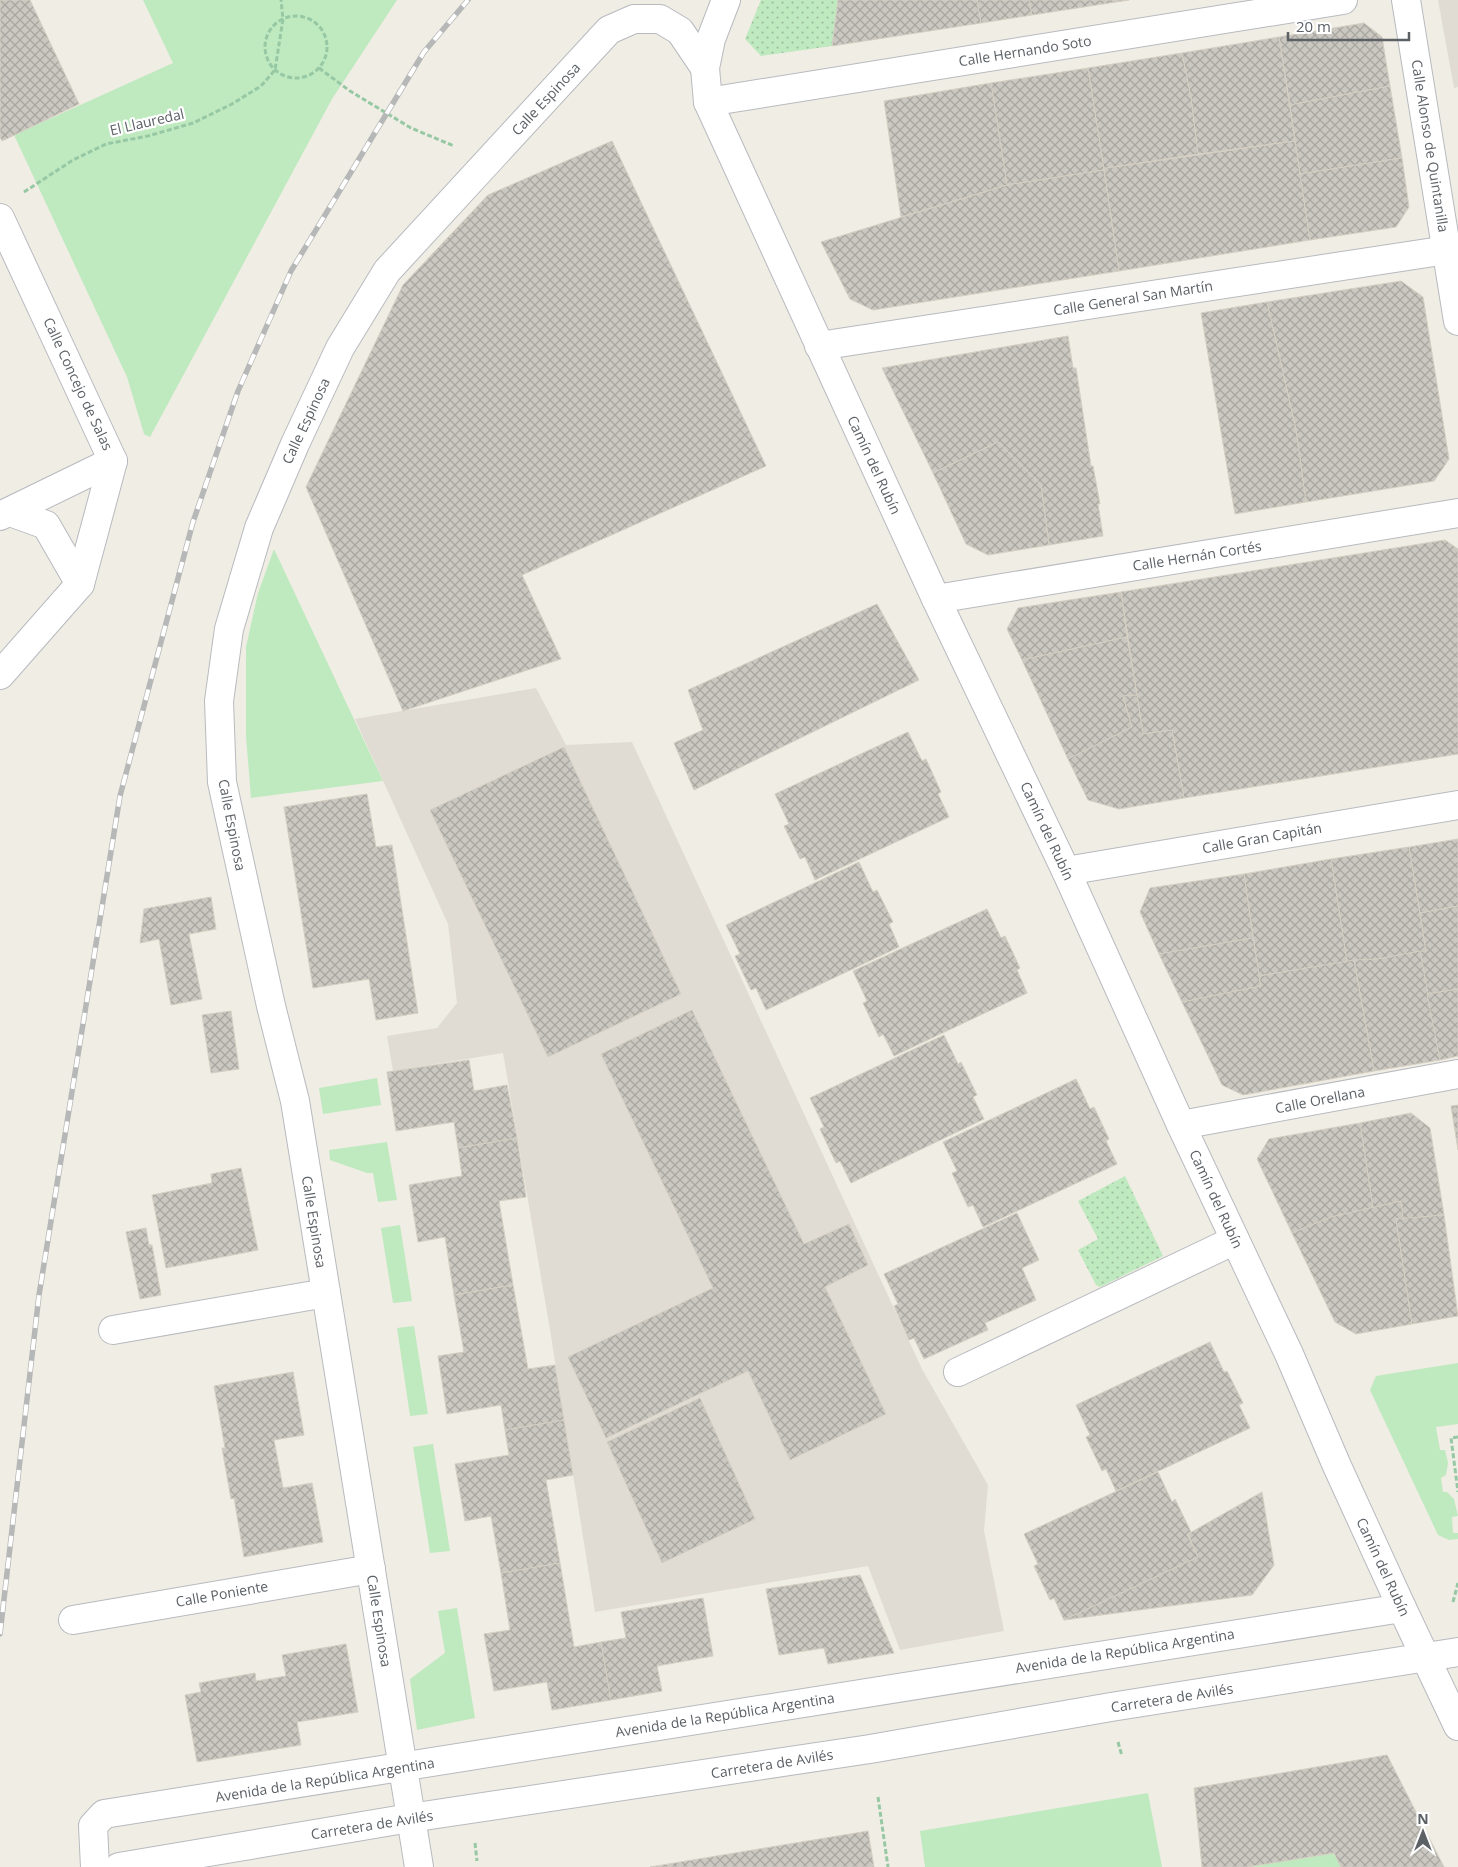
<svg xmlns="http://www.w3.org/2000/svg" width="1458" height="1867" font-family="'Open Sans',sans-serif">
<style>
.education{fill:#e0dcd3;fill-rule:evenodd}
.grass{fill:#bfe9bf}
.garden{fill:url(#garden-dots)}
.building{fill:url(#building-cross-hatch);stroke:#d5cfc2}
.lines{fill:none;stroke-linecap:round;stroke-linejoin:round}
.minor-casing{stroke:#b7babf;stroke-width:30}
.path{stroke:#96c8a4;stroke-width:3;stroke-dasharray:5 2.5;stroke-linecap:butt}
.minor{stroke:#fff;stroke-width:28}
.rail-casing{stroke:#b6b7b7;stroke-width:5.5}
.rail{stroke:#fff;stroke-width:4;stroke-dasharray:11;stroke-linecap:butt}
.labels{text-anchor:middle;stroke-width:4.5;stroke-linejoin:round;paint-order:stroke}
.street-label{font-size:14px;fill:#5c6166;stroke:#fff}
</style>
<defs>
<pattern id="garden-dots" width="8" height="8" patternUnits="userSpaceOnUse" patternTransform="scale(1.25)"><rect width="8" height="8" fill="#bfe9bf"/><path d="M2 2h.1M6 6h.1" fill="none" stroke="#9ec09f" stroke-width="1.8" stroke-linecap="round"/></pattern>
<pattern id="building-cross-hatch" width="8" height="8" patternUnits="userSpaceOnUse" patternTransform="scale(1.25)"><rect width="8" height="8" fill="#cbc8c1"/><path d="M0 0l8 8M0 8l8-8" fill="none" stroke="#a8a6a1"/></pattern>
</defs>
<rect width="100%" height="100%" fill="#f0ede4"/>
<g class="education">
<path d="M 1438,0 L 1458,0 L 1458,87 L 1454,88 Z"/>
<path d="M 536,688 L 566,745 L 632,742 L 922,1369 L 988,1485 L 984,1531 L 1004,1631 L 900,1650 L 868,1566 L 595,1612 L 550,1330 L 503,1053 L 393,1071 L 387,1036 L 437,1028 L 457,1003 L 448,924 L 355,719 ZM 563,747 L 681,994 L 548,1057 L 430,810 ZM 692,1010 L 804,1244 L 849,1224 L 825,1287 L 886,1414 L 791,1460 L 748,1371 L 606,1438 L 568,1357 L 713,1288 L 601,1054 ZM 700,1398 L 755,1519 L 662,1562 L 607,1443 Z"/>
</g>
<g class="grass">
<path d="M 143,0 L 397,0 L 332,99 L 150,437 L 144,434 L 127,377 L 14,135 L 173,63 Z"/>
<path d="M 274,549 L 383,781 L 251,798 L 246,736 L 246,647 L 258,593 Z"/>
<path d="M 377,1078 L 381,1105 L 323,1114 L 319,1088 Z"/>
<path d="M 387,1142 L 397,1200 L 378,1202 L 373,1173 L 367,1173 L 330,1160 L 329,1150 Z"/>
<path d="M 400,1225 L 412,1301 L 393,1303 L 381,1228 Z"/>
<path d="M 414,1326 L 428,1414 L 410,1416 L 397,1328 Z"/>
<path d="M 1458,1363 L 1458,1424 L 1436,1427 L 1440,1450 L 1445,1450 L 1448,1463 L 1446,1475 L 1441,1478 L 1443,1492 L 1447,1492 L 1454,1499 L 1458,1516 L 1452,1517 L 1453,1533 L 1458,1533 L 1458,1539 L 1449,1540 L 1438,1535 L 1370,1390 L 1376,1376 Z"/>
<path d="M 433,1444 L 450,1551 L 430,1553 L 413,1447 Z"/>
<path d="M 457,1608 L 475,1718 L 417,1730 L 410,1679 L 445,1653 L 438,1611 Z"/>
<path d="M 1148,1793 L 1162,1867 L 925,1867 L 920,1831 Z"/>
<path d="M 1334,1853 L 1341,1867 L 1247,1867 Z"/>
</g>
<g class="garden">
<path d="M 761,0 L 838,0 L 832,46 L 761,56 L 745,39 Z"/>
<path d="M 1125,1176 L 1163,1256 L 1100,1287 L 1096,1285 L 1078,1250 L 1098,1239 L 1078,1201 Z"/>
</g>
<g class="building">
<path d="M 0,0 L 30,0 L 79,104 L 2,141 L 0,137 Z"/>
<path d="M 838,0 L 977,0 L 981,23 L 832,46 Z"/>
<path d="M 977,0 L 1029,0 L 1032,15 L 981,23 Z"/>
<path d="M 1029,0 L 1129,0 L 1032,15 Z"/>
<path d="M 1364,23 L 1382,37 L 1390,86 L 1290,105 L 1279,37 Z"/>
<path d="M 1279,37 L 1295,141 L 1198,154 L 1191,98 L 1182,53 Z"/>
<path d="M 1182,53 L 1191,98 L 1198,154 L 1107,168 L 1104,170 L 1088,68 Z"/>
<path d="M 1088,68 L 1104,170 L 1007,185 L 991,83 Z"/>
<path d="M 991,83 L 1007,185 L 901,217 L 884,101 Z"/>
<path d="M 1390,86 L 1402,158 L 1300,174 L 1290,105 Z"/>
<path d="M 612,141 L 766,466 L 522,575 L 561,659 L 403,711 L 306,487 L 403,285 L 488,195 Z"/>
<path d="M 1295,141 L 1310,240 L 1119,271 L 1104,170 L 1107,168 Z"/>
<path d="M 1402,158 L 1409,207 L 1396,227 L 1310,240 L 1300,174 Z"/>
<path d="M 1104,170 L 1119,271 L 873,310 L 850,299 L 821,242 L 1007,185 Z"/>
<path d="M 1401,281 L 1423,297 L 1449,459 L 1434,481 L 1306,502 L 1296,430 L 1267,302 Z"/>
<path d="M 1267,302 L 1296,430 L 1306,502 L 1235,514 L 1201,313 Z"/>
<path d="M 1068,336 L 1073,368 L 1076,368 L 1091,466 L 1093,466 L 1100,504 L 1098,504 L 1103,536 L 1049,545 L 1041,485 L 998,442 L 933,473 L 882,368 Z"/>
<path d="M 998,442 L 1041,485 L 1049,545 L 988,555 L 966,544 L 933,473 Z"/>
<path d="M 1445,540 L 1458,549 L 1458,754 L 1184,798 L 1172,730 L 1143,734 L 1121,592 Z"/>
<path d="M 1121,592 L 1127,637 L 1022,660 L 1007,629 L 1018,608 Z"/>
<path d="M 877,604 L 919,680 L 694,790 L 674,743 L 703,730 L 688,690 Z"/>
<path d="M 1127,637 L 1137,695 L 1123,696 L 1132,727 L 1068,759 L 1022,660 Z"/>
<path d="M 1137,695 L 1143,734 L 1172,730 L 1184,798 L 1119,809 L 1088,800 L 1068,759 L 1132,727 L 1123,696 Z"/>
<path d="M 908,732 L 922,761 L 926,759 L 941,792 L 938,794 L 949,817 L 815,880 L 805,857 L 800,859 L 784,826 L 789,824 L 775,794 Z"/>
<path d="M 564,747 L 681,994 L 548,1057 L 430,810 Z"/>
<path d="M 367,794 L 376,847 L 392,845 L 418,1013 L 376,1020 L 369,979 L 313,988 L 284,807 Z"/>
<path d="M 1458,839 L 1458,906 L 1420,913 L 1409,847 Z"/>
<path d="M 1409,847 L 1426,951 L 1378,959 L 1347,962 L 1331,859 Z"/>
<path d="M 1331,859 L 1347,962 L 1259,976 L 1244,874 Z"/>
<path d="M 859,862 L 873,892 L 877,890 L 893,922 L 889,924 L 899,947 L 766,1010 L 756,988 L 751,990 L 735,956 L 740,954 L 726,925 Z"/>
<path d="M 1244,874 L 1253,938 L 1159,954 L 1140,912 L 1150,888 Z"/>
<path d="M 211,897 L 216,929 L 189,934 L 202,999 L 171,1005 L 159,939 L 140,943 L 144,909 Z"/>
<path d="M 1458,906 L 1458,989 L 1427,994 L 1420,951 L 1426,951 L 1420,913 Z"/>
<path d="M 987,909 L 1001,938 L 1005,936 L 1020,968 L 1017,970 L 1027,993 L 894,1056 L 883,1034 L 879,1037 L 863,1003 L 867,1001 L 853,971 Z"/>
<path d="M 1253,938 L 1261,986 L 1182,1002 L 1159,954 Z"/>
<path d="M 1420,951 L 1440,1060 L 1374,1071 L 1354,960 L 1378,959 Z"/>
<path d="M 1354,960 L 1374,1071 L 1243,1095 L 1222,1085 L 1182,1002 L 1261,986 L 1259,976 Z"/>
<path d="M 1458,989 L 1458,1056 L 1440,1060 L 1427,994 Z"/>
<path d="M 692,1010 L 804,1244 L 849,1224 L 868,1265 L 825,1287 L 886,1414 L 790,1460 L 748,1371 L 606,1438 L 568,1357 L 713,1288 L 601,1054 Z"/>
<path d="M 231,1011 L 239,1069 L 211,1073 L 202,1015 Z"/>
<path d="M 944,1035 L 958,1064 L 961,1062 L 977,1095 L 973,1097 L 984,1119 L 851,1183 L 840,1161 L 836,1163 L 820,1129 L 824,1127 L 810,1098 Z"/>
<path d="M 469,1060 L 474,1091 L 507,1085 L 517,1138 L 458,1148 L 454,1122 L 396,1131 L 387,1072 Z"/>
<path d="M 1076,1079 L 1090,1109 L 1094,1107 L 1109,1139 L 1106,1141 L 1117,1164 L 983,1227 L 973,1205 L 968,1207 L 952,1173 L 957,1171 L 943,1142 Z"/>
<path d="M 1458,1105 L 1458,1150 L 1451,1106 Z"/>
<path d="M 1411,1113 L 1430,1128 L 1444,1215 L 1403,1219 L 1401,1201 L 1373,1208 L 1360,1123 Z"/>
<path d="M 1360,1123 L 1373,1208 L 1331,1217 L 1292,1233 L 1257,1159 L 1269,1139 Z"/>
<path d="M 517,1138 L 526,1197 L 499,1201 L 513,1285 L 454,1295 L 445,1237 L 418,1242 L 409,1185 L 462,1176 L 458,1148 Z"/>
<path d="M 241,1168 L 258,1250 L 166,1268 L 152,1195 L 212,1183 L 211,1174 Z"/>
<path d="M 1401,1201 L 1403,1219 L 1396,1219 L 1412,1324 L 1356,1334 L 1335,1322 L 1292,1233 L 1331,1217 Z"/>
<path d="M 1017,1213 L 1039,1260 L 1022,1268 L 1036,1300 L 985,1323 L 988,1330 L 924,1359 L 914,1338 L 909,1340 L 894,1306 L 898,1304 L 884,1274 Z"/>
<path d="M 1444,1215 L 1458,1316 L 1412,1324 L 1396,1219 Z"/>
<path d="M 146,1228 L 149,1245 L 152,1245 L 161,1295 L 140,1299 L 126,1232 Z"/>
<path d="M 513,1285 L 528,1369 L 555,1365 L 564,1420 L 505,1430 L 501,1405 L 447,1414 L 438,1356 L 464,1352 L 454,1295 Z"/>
<path d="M 1210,1342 L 1224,1372 L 1227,1371 L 1243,1403 L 1239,1405 L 1250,1428 L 1116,1491 L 1106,1469 L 1102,1471 L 1086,1437 L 1090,1435 L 1076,1405 Z"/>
<path d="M 293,1372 L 304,1435 L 274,1440 L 283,1488 L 312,1483 L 323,1542 L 244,1557 L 234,1498 L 231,1499 L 222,1448 L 225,1448 L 214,1386 Z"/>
<path d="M 700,1398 L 755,1519 L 662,1563 L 607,1442 Z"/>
<path d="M 564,1420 L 573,1475 L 546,1480 L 560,1563 L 501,1573 L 491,1516 L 465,1521 L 455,1464 L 509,1455 L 505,1430 Z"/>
<path d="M 1158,1472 L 1172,1502 L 1175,1499 L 1191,1532 L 1187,1534 L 1198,1557 L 1064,1620 L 1054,1598 L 1050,1600 L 1034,1566 L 1038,1564 L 1024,1534 Z"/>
<path d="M 1262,1492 L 1274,1565 L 1252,1595 L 1064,1620 L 1198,1557 L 1188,1534 Z"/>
<path d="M 560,1563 L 574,1647 L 601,1642 L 611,1700 L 552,1710 L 547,1682 L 494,1691 L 484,1634 L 510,1630 L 501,1573 Z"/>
<path d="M 860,1575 L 894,1653 L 828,1664 L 824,1648 L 779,1655 L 766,1589 Z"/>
<path d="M 703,1598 L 713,1656 L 657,1666 L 662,1691 L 611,1700 L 601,1642 L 626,1638 L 621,1612 Z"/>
<path d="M 346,1644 L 358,1712 L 297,1722 L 301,1745 L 197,1762 L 185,1695 L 201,1692 L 199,1683 L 255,1673 L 256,1681 L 286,1676 L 282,1655 Z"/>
<path d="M 1387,1755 L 1444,1867 L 1341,1867 L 1334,1853 L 1247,1867 L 1202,1867 L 1194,1788 Z"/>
<path d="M 868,1831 L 874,1867 L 650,1867 Z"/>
</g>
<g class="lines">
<defs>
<g id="minor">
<path d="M 726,0 L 711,39 L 705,68 L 708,102 L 936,599 L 1066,871 L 1181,1125 L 1289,1354 L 1337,1466 L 1402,1608 L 1458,1726"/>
<path d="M 1406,0 L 1458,321"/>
<path d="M 708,102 L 1343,0"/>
<path d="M 0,218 L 113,461 L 80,584 L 0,675"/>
<path d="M 819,346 L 1447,250"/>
<path d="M 10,512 L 46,525 L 80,584"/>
<path d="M 0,516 L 113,461"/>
<path d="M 936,599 L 1458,513"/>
<path d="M 1066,871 L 1458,805"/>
<path d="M 1181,1125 L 1458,1074"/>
<path d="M 113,1330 L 326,1293"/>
<path d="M 958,1372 L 1235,1240"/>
<path d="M 73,1620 L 371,1569"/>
<path d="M 95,1867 L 93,1826 L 104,1814 L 1402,1608"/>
<path d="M 119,1867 L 410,1818 L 870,1749 L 1111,1707 L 1458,1652"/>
<path d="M 419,1867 L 295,1101 L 271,1006 L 222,782 L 219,701 L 229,629 L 259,528 L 295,444 L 340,348 L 387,271 L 609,30 L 634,19 L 660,19 L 680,31 L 705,68"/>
</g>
</defs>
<use href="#minor" class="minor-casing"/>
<g class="path">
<circle cx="296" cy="47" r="31"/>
<path d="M 319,68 L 350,91 L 411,128 L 454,146"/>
<path d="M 24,192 L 73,160 L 106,144 L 148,136 L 193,123 L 232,104 L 261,86 L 275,70 L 283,19 L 281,0"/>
<path d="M 1458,1437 L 1451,1438 L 1458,1492"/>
<path d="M 1453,1602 L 1458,1583"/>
<path d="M 1118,1742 L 1122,1756"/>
<path d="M 878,1797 L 888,1867"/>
<path d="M 475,1843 L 477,1861"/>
</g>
<use href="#minor" class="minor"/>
<defs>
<path id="rail" d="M 0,1634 L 39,1295 L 120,796 L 193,522 L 238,391 L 291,271 L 424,52 L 468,0"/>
</defs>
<use href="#rail" class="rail-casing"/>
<use href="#rail" class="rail"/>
</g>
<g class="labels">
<g class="street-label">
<text transform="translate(1025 51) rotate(-9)" y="5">Calle Hernando Soto</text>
<text transform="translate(546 99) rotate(-47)" y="5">Calle Espinosa</text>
<text transform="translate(147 122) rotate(-13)" y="5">El Llauredal</text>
<text transform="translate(1430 146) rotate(81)" y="5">Calle Alonso de Quintanilla</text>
<text transform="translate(1133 298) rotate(-9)" y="5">Calle General San Martín</text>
<text transform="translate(78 384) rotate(65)" y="5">Calle Concejo de Salas</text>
<text transform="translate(306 421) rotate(-65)" y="5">Calle Espinosa</text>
<text transform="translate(874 465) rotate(65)" y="5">Camín del Rubín</text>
<text transform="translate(1197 556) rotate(-9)" y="5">Calle Hernán Cortés</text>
<text transform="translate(232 825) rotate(79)" y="5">Calle Espinosa</text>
<text transform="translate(1047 831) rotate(65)" y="5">Camín del Rubín</text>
<text transform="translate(1262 838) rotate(-10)" y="5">Calle Gran Capitán</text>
<text transform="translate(1320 1100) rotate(-11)" y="5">Calle Orellana</text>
<text transform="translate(1216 1199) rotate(65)" y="5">Camín del Rubín</text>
<text transform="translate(314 1222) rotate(81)" y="5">Calle Espinosa</text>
<text transform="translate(1383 1567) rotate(65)" y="5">Camín del Rubín</text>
<text transform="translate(222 1594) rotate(-10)" y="5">Calle Poniente</text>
<text transform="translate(379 1621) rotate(81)" y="5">Calle Espinosa</text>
<text transform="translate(1125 1651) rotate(-9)" y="5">Avenida de la República Argentina</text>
<text transform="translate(1172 1698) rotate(-9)" y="5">Carretera de Avilés</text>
<text transform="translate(725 1715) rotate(-9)" y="5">Avenida de la República Argentina</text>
<text transform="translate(772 1764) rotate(-9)" y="5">Carretera de Avilés</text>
<text transform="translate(325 1780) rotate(-9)" y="5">Avenida de la República Argentina</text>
<text transform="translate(372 1825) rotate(-9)" y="5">Carretera de Avilés</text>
</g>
</g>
<g transform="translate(1423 1832)" stroke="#ffffff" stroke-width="4" paint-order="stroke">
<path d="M0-4L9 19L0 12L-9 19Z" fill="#5c6166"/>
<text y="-8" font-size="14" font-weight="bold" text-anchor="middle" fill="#5c6166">N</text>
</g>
<path d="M1288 32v8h121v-8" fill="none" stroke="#5c6166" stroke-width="2.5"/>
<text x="1296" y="32" font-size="15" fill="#5c6166" stroke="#ffffff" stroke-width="4" paint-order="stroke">20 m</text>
</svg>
